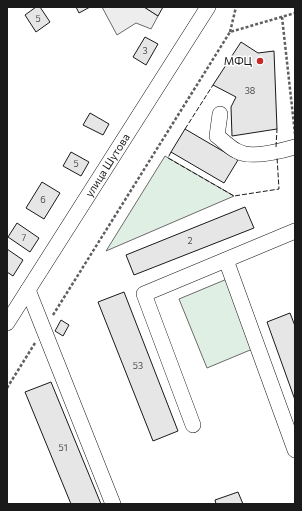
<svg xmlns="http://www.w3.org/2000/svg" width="302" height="511" font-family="Commissioner,sans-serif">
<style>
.green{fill:#e0efe3;stroke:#6a6a6a}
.parking{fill:#ededed;stroke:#6a6a6a}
.building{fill:#e6e6e6;stroke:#1a1a1a}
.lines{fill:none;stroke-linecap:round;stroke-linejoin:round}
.minor-casing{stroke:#1a1a1a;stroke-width:16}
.path{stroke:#5f5f5f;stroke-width:2.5;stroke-dasharray:3 2;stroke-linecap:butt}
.minor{stroke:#fff;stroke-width:15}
.fence{stroke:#1a1a1a;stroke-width:1;stroke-dasharray:5 2;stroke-linecap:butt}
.poi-dot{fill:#c62828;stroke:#fff;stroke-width:1.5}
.labels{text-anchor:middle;stroke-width:3;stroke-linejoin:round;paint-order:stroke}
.number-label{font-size:9px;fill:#4d4d4d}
.poi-label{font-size:11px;fill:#1a1a1a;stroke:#fff;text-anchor:end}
.street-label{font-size:11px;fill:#1a1a1a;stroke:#fff}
</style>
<rect width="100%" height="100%" fill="#fff"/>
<g class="green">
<path d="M 165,156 L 234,196 L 106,251 Z"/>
<path d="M 227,279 L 255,348 L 207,368 L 179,299 Z"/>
</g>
<path class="parking" d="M 102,7 L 144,7 L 158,16 L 151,29 L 136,23 L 117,35 Z"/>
<g class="building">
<path d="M 36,7 L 40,7 L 50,22 L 36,32 L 25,15 Z"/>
<path d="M 76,7 L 90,7 L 79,13 Z"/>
<path d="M 144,7 L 163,7 L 158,16 Z"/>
<path d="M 145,37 L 158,44 L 146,65 L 133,57 Z"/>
<path d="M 241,42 L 258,53 L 274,51 L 277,129 L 232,136 L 231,107 L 236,97 L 213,85 Z"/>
<path d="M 90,113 L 109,124 L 103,135 L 83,125 Z"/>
<path d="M 185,129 L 238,160 L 224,183 L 171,152 Z"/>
<path d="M 71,152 L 89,162 L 81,176 L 63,166 Z"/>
<path d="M 42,182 L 60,193 L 44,219 L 26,208 Z"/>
<path d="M 245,207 L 254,228 L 134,275 L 126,255 Z"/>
<path d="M 17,223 L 39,238 L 30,252 L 8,237 Z"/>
<path d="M 7,249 L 23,260 L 13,276 L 7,272 Z"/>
<path d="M 124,292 L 178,431 L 153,441 L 98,302 Z"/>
<path d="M 290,313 L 295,326 L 295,400 L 267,322 Z"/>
<path d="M 61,320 L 69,325 L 63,336 L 55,331 Z"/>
<path d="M 51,382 L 101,504 L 71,504 L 25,392 Z"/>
<path d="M 238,492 L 243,504 L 216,504 L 215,500 Z"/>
</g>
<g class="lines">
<defs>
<g id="minor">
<path d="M 220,114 L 217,136 C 224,141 230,148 237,151 C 250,159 281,151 295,147"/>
<path d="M 226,260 L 295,450"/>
<path d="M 28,290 L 113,504"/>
<path id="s1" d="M 7,323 L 208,7"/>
<path d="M 193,425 L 144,294 L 295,231"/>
</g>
</defs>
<use href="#minor" class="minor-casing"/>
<g class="path">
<path d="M 282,17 L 295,134"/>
<path d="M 230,32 L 236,7"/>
<path d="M 53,315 L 230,32 L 295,13"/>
<path d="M 7,388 L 35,343"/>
</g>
<use href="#minor" class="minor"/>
<g class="fence">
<path d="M 185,129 L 213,85"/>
<path d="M 276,147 L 277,129"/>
<path d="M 171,152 L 168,158 L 234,196 L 279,189 L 277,157"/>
</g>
</g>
<circle class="poi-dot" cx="260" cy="61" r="4"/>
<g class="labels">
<g class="number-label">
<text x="38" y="22">5</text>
<text x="145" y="54">3</text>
<text x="250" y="94">38</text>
<text x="76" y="167">5</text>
<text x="43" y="203">6</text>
<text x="24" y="241">7</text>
<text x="190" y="244">2</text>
<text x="138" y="369">53</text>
<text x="63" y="451">51</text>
</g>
<g class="poi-label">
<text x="252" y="65">МФЦ</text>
</g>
<g class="street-label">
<text dy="4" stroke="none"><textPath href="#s1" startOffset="187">улица Шутова</textPath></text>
</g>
</g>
<rect width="302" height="511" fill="none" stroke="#1a1a1a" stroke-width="16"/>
</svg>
